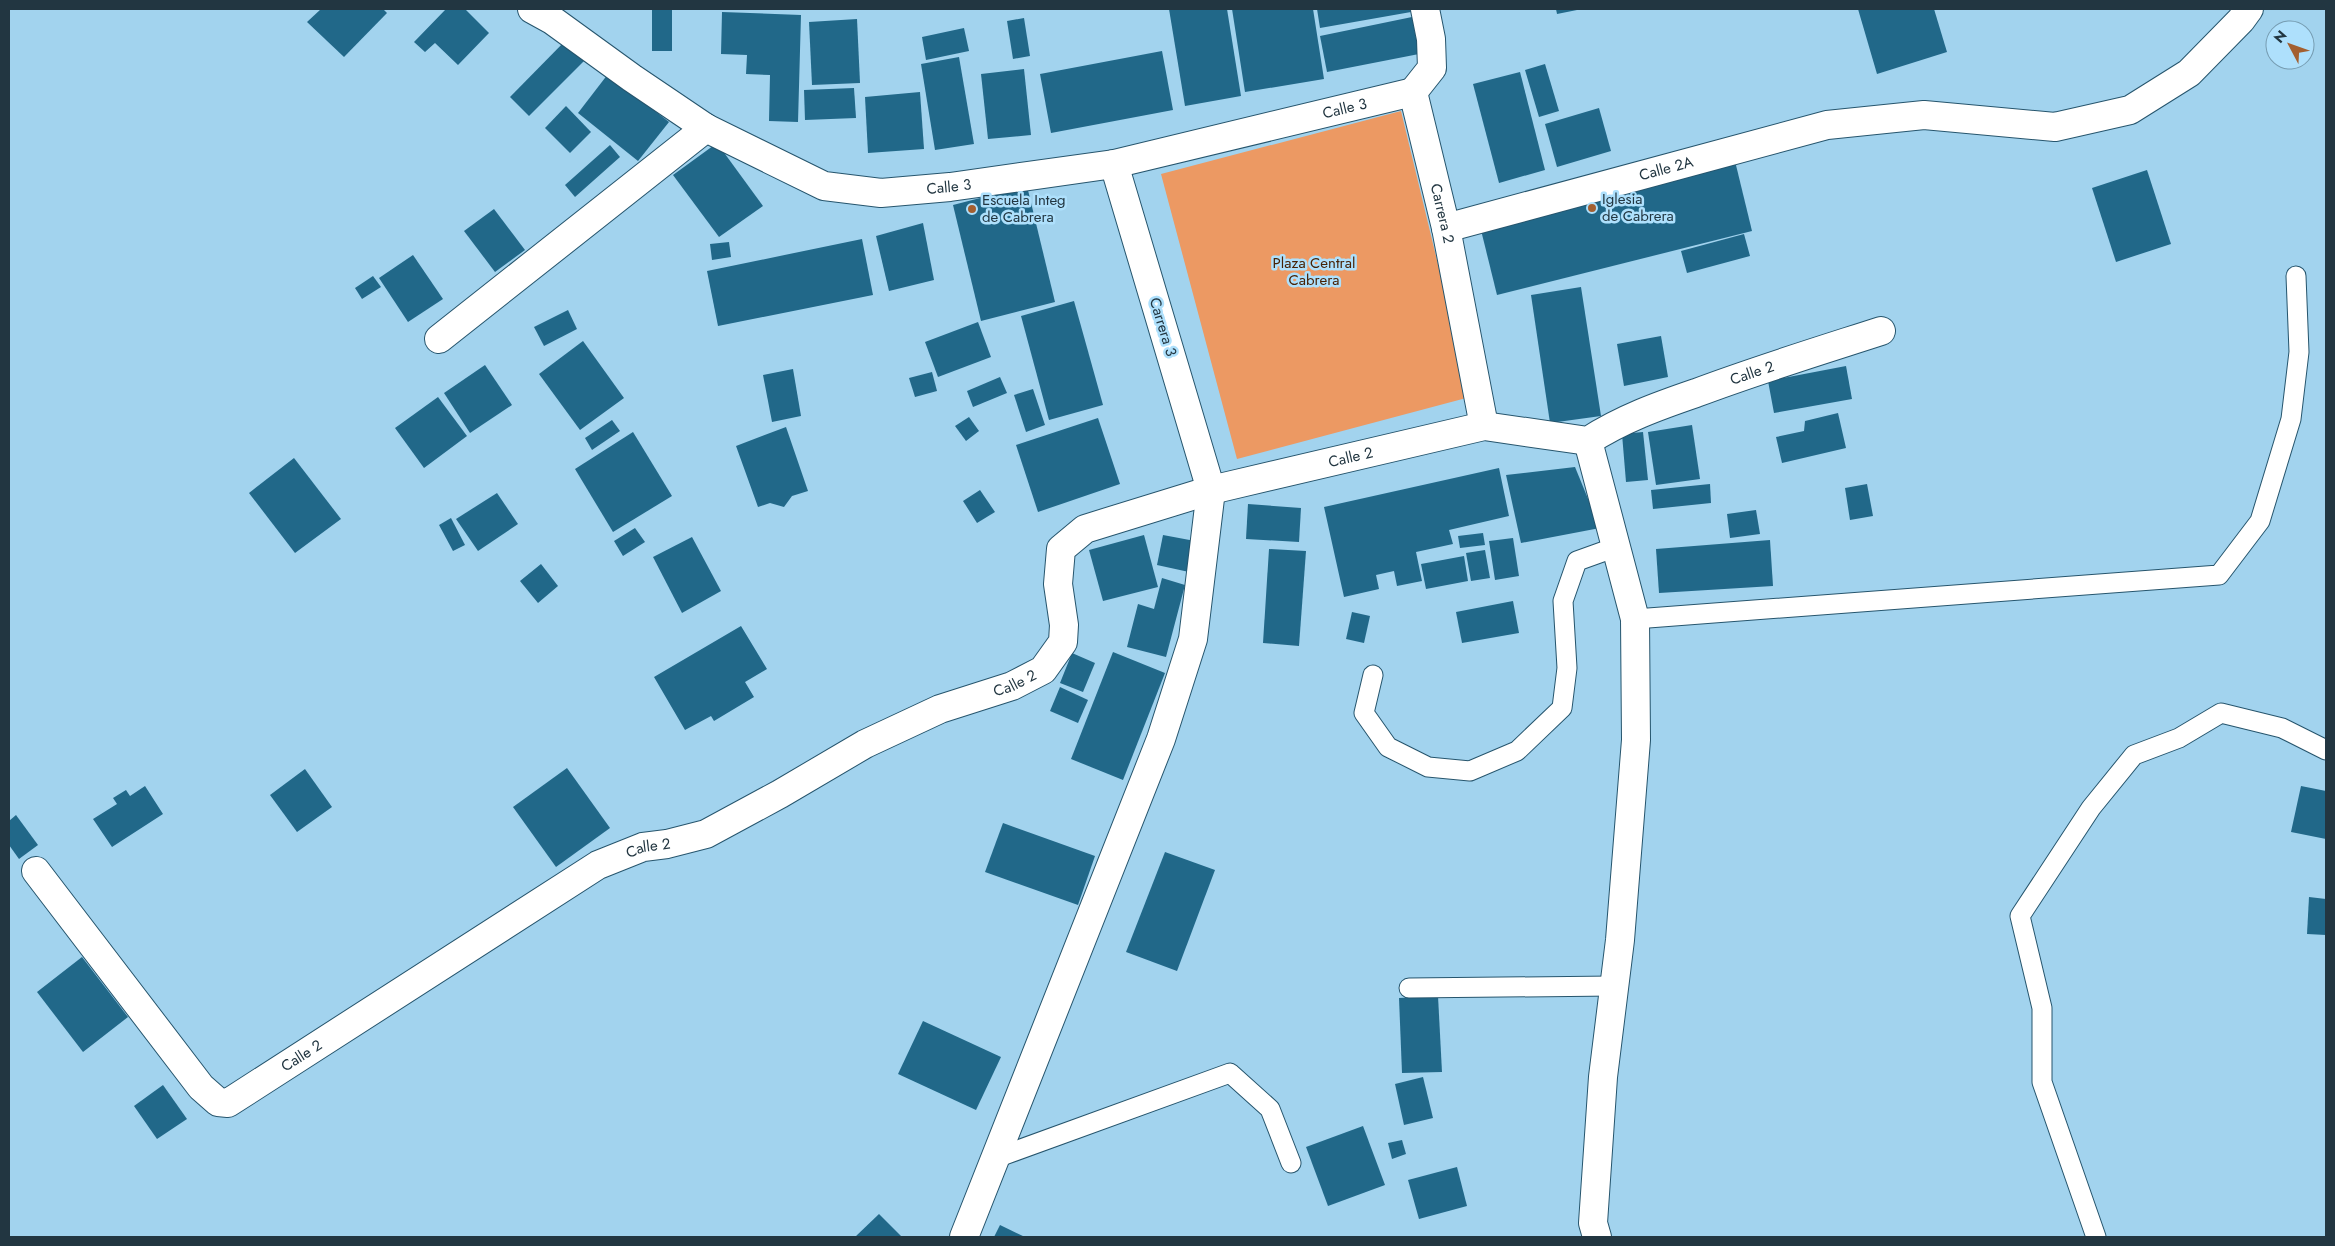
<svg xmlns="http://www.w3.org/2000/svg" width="2335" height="1246" font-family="Jost,sans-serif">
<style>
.green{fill:#ec9963}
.building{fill:#216889}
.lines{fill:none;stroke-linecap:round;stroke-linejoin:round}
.lane-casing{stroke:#26556d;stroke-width:21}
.street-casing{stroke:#26556d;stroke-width:30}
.secondary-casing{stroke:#26556d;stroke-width:30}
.lane{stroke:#fff;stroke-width:19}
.street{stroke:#fff;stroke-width:28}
.secondary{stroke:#fff;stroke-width:28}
.poi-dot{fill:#a35f30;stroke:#aee0fc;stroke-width:2}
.labels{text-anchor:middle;stroke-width:5;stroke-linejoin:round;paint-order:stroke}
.street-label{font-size:15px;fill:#223641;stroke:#aee0fc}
.poi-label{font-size:15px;fill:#223641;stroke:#aee0fc;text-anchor:start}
.park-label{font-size:15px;fill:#482205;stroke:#aee0fc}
</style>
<rect width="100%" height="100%" fill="#a2d3ee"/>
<path class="green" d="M 1401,111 L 1470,397 L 1237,459 L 1161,174 Z"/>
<g class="building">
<path d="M 321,9 L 383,9 L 387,13 L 344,57 L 307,22 Z"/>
<path d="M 446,9 L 465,9 L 489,33 L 458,65 L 435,43 L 425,52 L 414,42 Z"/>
<rect x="652" y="9" width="20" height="42"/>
<path d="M 1169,9 L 1227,9 L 1241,96 L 1185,106 Z"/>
<path d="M 1232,9 L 1313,9 L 1324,79 L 1245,92 Z"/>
<path d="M 1317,9 L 1410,9 L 1411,12 L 1320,28 Z"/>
<path d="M 1556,9 L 1577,9 L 1577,10 L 1557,14 Z"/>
<path d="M 1858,9 L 1934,9 L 1947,52 L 1877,74 Z"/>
<path d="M 722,12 L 801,15 L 798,122 L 769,121 L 770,75 L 746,74 L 747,55 L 721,54 Z"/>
<path d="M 1412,17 L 1419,54 L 1327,72 L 1320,36 Z"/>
<path d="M 1024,18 L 1030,56 L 1013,59 L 1007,21 Z"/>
<path d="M 857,19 L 860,83 L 812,85 L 809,22 Z"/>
<path d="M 964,28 L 969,51 L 926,60 L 922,37 Z"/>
<path d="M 569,37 L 588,57 L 529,116 L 510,97 Z"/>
<path d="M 1162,51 L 1173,110 L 1051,133 L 1040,74 Z"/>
<path d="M 959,57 L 974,144 L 935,150 L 921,64 Z"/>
<path d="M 1545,64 L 1559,111 L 1539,117 L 1525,70 Z"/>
<path d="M 1024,69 L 1031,135 L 988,139 L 981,74 Z"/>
<path d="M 1520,72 L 1545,170 L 1499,183 L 1473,84 Z"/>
<path d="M 608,74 L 669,122 L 638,161 L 578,113 Z"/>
<path d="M 854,88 L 856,118 L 805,120 L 804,90 Z"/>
<path d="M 920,92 L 924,149 L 868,153 L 865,97 Z"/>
<path d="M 566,106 L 591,132 L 570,153 L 545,128 Z"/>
<path d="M 1599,108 L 1611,151 L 1557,167 L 1545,124 Z"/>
<path d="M 717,143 L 763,206 L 719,237 L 673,175 Z"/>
<path d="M 610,145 L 620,157 L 575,197 L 565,185 Z"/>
<path d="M 1735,161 L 1752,231 L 1497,295 L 1480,226 Z"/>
<path d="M 2147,170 L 2171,244 L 2116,262 L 2092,188 Z"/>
<path d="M 1027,186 L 1055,302 L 981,321 L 953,205 Z"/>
<path d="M 494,209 L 525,250 L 495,272 L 464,231 Z"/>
<path d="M 923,223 L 934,280 L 889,291 L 876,236 Z"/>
<path d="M 1744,234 L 1750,256 L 1687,273 L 1681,251 Z"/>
<path d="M 862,239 L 873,295 L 718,326 L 707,271 Z"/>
<path d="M 729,242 L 731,257 L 712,260 L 710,244 Z"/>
<path d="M 413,255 L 443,299 L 408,322 L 379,278 Z"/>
<path d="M 373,276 L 381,287 L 362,299 L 355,288 Z"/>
<path d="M 1581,287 L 1601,416 L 1550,423 L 1531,295 Z"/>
<path d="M 1074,301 L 1103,405 L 1049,420 L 1021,316 Z"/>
<path d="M 568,310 L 577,329 L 544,346 L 534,327 Z"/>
<path d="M 978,322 L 991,357 L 938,377 L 925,342 Z"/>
<path d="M 1661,336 L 1668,377 L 1624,386 L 1617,344 Z"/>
<path d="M 583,341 L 624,398 L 580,430 L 539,374 Z"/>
<path d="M 485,365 L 512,405 L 470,433 L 444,393 Z"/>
<path d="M 1846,366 L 1852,399 L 1774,413 L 1768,381 Z"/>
<path d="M 793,369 L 801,416 L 772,422 L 763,375 Z"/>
<path d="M 932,372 L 937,391 L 915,397 L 909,378 Z"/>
<path d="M 1000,377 L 1007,393 L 973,407 L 967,391 Z"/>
<path d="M 1033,389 L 1045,425 L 1026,432 L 1014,395 Z"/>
<path d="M 438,397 L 467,436 L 424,468 L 395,428 Z"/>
<path d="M 1838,413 L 1846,448 L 1782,463 L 1776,437 L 1804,431 L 1805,421 Z"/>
<path d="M 969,417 L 979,431 L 966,441 L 955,426 Z"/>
<path d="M 1098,418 L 1120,484 L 1038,512 L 1016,445 Z"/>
<path d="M 612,420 L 620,431 L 592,450 L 585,438 Z"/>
<path d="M 1692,425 L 1700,479 L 1656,485 L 1648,432 Z"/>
<path d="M 786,427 L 808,491 L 792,496 L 784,507 L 770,503 L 758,507 L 736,446 Z"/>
<path d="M 633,432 L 672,496 L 613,532 L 575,469 Z"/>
<path d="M 1643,432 L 1648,480 L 1626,482 L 1622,434 Z"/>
<path d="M 294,458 L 341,519 L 295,553 L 249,493 Z"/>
<path d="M 1575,467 L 1600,528 L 1521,543 L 1506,475 Z"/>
<path d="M 1499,468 L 1509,516 L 1449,530 L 1453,544 L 1416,552 L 1422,581 L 1397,586 L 1394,571 L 1376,575 L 1379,589 L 1344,597 L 1324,507 Z"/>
<path d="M 1710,484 L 1711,503 L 1653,509 L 1651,490 Z"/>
<path d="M 1867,484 L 1873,516 L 1850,520 L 1845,488 Z"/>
<path d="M 980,490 L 995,512 L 977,523 L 963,501 Z"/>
<path d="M 497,493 L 518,524 L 478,551 L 456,519 Z"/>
<path d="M 1248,504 L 1301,508 L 1299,542 L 1246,539 Z"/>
<path d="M 1756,510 L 1760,534 L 1730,538 L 1727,514 Z"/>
<path d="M 451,518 L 465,545 L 453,551 L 439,525 Z"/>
<path d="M 635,528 L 645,542 L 623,556 L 614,541 Z"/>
<path d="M 1483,533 L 1485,545 L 1460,548 L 1458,536 Z"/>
<path d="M 1144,535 L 1158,587 L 1103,601 L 1089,550 Z"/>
<path d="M 1163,535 L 1195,541 L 1189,572 L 1157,565 Z"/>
<path d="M 692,537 L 721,591 L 682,613 L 653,557 Z"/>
<path d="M 1513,538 L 1519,576 L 1495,580 L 1489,541 Z"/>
<path d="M 1770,540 L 1773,586 L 1659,593 L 1656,549 Z"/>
<path d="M 1269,549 L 1306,551 L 1299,646 L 1263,643 Z"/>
<path d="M 1485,550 L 1490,578 L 1471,581 L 1466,553 Z"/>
<path d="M 1464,556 L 1468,581 L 1426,589 L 1421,564 Z"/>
<path d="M 541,564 L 558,586 L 538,603 L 520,581 Z"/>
<path d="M 1162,578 L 1185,585 L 1166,657 L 1127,647 L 1138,604 L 1154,609 Z"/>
<path d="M 1513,601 L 1519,633 L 1462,643 L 1456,612 Z"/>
<path d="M 1352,612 L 1370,616 L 1364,643 L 1346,639 Z"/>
<path d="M 741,626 L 767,669 L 745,682 L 754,697 L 714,721 L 711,716 L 685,730 L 654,677 Z"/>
<path d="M 1113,652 L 1165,673 L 1123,780 L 1071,759 Z"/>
<path d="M 1072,653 L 1095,663 L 1083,692 L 1060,683 Z"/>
<path d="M 1060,687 L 1088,700 L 1078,723 L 1050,711 Z"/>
<path d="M 567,768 L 610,828 L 556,867 L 513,807 Z"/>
<path d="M 305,769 L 332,807 L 297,832 L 270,795 Z"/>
<path d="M 145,786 L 163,814 L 112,847 L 93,819 L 117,804 L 113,798 L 126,790 L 130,796 Z"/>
<path d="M 2301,786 L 2326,791 L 2326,839 L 2291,832 Z"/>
<path d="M 16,815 L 38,845 L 19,859 L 9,845 L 9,821 Z"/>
<path d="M 1003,823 L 1095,856 L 1078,905 L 985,872 Z"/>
<path d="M 1165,852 L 1215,870 L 1177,971 L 1126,952 Z"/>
<path d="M 2309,897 L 2326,899 L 2326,935 L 2307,934 Z"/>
<path d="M 82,957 L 128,1017 L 83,1052 L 37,992 Z"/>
<path d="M 1438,996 L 1442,1072 L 1402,1073 L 1399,998 Z"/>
<path d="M 923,1021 L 1001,1057 L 976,1110 L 898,1074 Z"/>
<path d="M 1423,1077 L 1433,1118 L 1404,1125 L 1395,1084 Z"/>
<path d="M 163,1085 L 187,1119 L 157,1139 L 134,1106 Z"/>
<path d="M 1363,1126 L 1385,1185 L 1328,1206 L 1306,1147 Z"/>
<path d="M 1402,1140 L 1406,1154 L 1392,1159 L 1388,1143 Z"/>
<path d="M 1457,1167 L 1467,1206 L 1419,1219 L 1408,1180 Z"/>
<path d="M 879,1214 L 902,1237 L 855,1237 Z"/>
<path d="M 1000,1225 L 1025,1237 L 994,1237 Z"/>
</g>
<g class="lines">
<defs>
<g id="lane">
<path d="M 1635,619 L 2219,575 L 2260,521 L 2291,419 L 2299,352 L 2296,276"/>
<path d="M 1373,675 L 1364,713 L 1388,747 L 1428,767 L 1470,771 L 1517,751 L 1562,708 L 1567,668 L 1563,601 L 1577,561 L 1616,547"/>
<path d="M 1409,988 L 1614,986"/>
<path d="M 996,1158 L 1230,1073 L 1270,1109 L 1291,1163"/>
<path d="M 2096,1237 L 2042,1082 L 2042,1008 L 2020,916 L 2091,808 L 2134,755 L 2179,738 L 2221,713 L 2282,728 L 2326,750"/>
</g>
<g id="street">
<path id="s1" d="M 532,9 L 552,20 L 632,78 L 706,128 L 824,186 L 881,193 L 950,187 L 1114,164 L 1413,92"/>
<path id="s2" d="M 1413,92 L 1446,228 L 1484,426"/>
<path d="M 1413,92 L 1432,68 L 1431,39 L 1425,9"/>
<path id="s3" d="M 1446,228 L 1827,125 L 1924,115 L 2055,127 L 2130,110 L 2189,73 L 2241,20 L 2249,9"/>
<path d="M 439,339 L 706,128"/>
<path d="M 1588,441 L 1635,619 L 1636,740 L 1620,940 L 1603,1077 L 1593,1223 L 1597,1237"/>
<path id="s4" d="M 36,871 L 201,1087 L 218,1102 L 228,1103 L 598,865 L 643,847 L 667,844 L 706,834 L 780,794 L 865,744 L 940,709 L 1012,686 L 1043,670 L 1063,642 L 1064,625 L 1058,584 L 1061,549 L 1085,529 L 1211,490 L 1484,426 L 1588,441 C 1622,419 1658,406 1696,393 C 1757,370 1819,351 1881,331"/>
</g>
<path id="secondary" d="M 964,1237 L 1161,739 L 1193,639 L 1211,490 L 1114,164"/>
</defs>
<use href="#lane" class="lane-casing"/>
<use href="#street" class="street-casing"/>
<use href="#secondary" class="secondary-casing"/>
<use href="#lane" class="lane"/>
<use href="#street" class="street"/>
<use href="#secondary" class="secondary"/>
</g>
<g class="poi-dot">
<circle cx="1592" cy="208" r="5"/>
<circle cx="972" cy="209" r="5"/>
</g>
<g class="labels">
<g class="street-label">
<text dy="5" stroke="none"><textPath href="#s1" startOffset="872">Calle 3</textPath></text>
<text dy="5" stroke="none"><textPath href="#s3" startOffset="228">Calle 2A</textPath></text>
<text dy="5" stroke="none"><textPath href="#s1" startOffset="468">Calle 3</textPath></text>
<text dy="5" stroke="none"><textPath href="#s2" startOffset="125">Carrera 2</textPath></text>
<text transform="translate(1163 327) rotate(73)" y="5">Carrera 3</text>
<text dy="5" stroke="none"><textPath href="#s4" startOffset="2088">Calle 2</textPath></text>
<text dy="5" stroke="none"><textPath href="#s4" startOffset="1668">Calle 2</textPath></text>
<text dy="5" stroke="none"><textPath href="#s4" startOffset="1202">Calle 2</textPath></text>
<text dy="5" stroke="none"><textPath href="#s4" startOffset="798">Calle 2</textPath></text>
<text dy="5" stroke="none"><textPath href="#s4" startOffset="392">Calle 2</textPath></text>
</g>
<g class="poi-label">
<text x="1602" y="204">Iglesia<tspan x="1602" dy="17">de Cabrera</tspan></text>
<text x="982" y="205">Escuela Integ<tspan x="982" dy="17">de Cabrera</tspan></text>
</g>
<g class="park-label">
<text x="1314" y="268">Plaza Central<tspan x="1314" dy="17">Cabrera</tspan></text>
</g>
</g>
<rect width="2335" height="1246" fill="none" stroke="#223641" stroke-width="20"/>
<g transform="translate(2290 45) rotate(311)"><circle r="24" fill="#aee0fc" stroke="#769cb1"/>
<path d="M0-4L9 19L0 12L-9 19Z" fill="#a35f30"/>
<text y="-8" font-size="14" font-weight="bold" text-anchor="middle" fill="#223641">N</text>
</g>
</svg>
